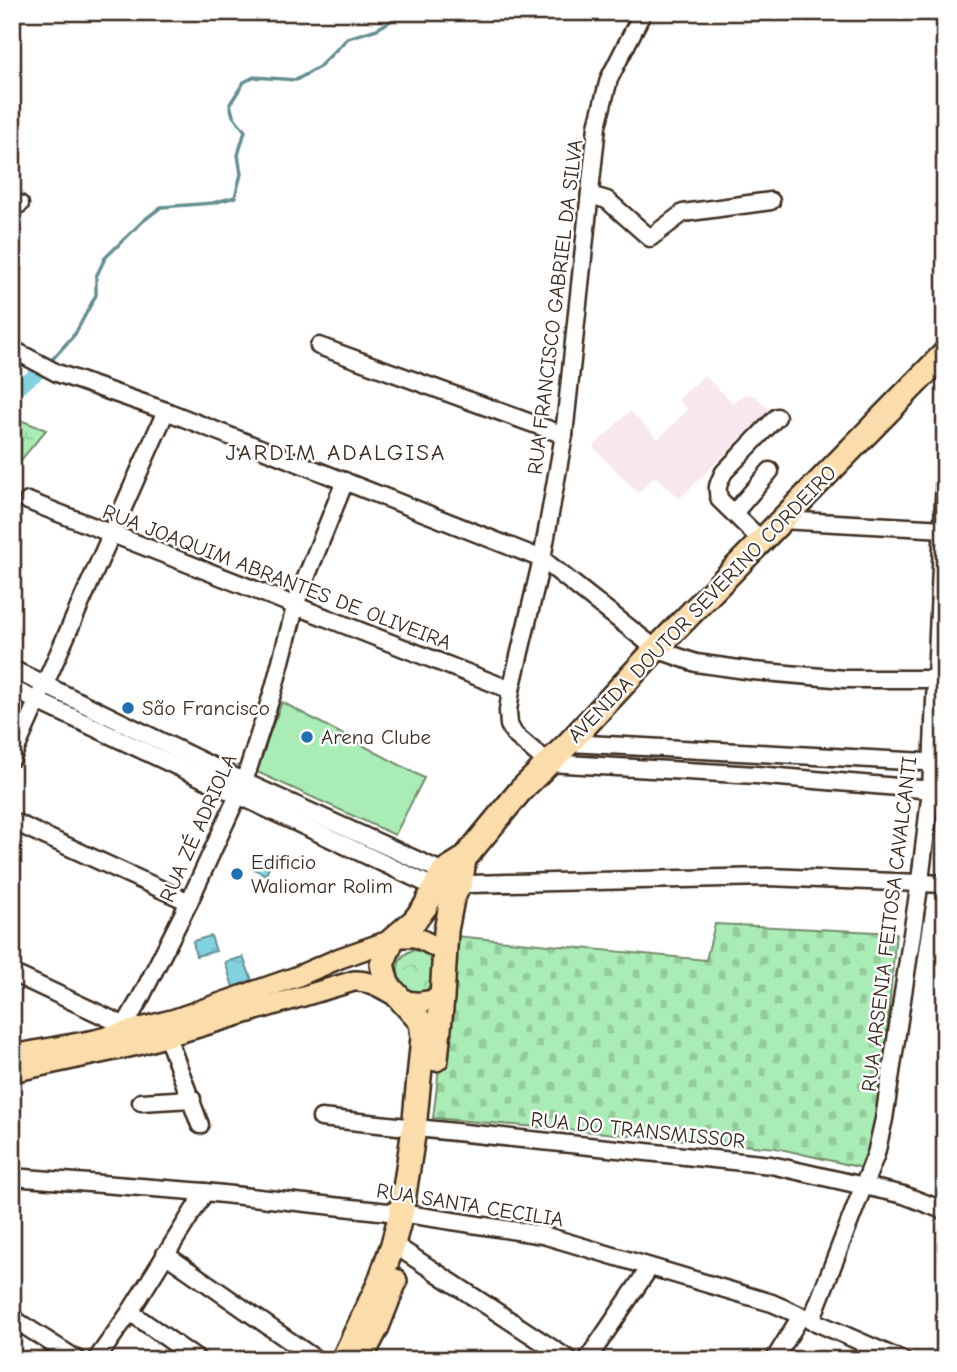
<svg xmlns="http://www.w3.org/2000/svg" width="957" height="1372" font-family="'Comic Neue',sans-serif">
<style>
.built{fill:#f8e7ee}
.grass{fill:#aaecb6;stroke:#728b6a;stroke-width:2}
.forest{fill:url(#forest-crowns);stroke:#728b6a;stroke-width:2}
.wetland{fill:url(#wetland-marsh);stroke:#728b6a;stroke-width:2}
.cemetery{fill:url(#cemetery-stones);stroke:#728b6a;stroke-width:2}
.water{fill:url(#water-ripples);stroke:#668f92;stroke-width:2}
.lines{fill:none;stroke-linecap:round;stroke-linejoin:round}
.stream{stroke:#668f92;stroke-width:3.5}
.canal{stroke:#83d2e0;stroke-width:14}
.minor-casing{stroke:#3b2a1e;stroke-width:21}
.major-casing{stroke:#3b2a1e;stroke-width:24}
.highway-casing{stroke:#3b2a1e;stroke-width:28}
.minor{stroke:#fff;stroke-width:16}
.major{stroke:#fbddab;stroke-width:19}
.highway{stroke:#fbddab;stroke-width:23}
.poi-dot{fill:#1f6fb2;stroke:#fff;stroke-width:2.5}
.labels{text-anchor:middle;stroke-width:5;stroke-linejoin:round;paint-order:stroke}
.street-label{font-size:21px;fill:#3b2a1e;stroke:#fff}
.poi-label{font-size:21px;fill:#3b2a1e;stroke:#fff;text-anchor:start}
.neighbourhood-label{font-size:23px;letter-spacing:2px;fill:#3b2a1e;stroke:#fff}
</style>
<defs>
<pattern id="forest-crowns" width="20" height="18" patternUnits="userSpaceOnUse" patternTransform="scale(1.75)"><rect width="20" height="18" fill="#aaecb6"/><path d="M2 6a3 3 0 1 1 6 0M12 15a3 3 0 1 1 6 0" fill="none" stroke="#93cb9c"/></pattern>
<pattern id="wetland-marsh" width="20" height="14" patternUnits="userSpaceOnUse" patternTransform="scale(1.75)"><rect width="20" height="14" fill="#aaecb6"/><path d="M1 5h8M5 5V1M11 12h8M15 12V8" fill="none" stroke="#93cb9c"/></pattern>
<pattern id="cemetery-stones" width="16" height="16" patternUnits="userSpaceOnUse" patternTransform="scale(1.75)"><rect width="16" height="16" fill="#aaecb6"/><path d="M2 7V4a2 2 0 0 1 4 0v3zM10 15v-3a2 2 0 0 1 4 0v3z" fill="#93cb9c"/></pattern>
<pattern id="water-ripples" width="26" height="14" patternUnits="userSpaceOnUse" patternTransform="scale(1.75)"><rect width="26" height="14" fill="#83d2e0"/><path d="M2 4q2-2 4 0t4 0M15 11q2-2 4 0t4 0" fill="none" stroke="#72b4c0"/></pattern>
</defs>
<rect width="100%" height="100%" fill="#fff"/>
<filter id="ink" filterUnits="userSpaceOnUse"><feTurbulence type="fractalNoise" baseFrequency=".0143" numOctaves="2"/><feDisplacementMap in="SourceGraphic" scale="14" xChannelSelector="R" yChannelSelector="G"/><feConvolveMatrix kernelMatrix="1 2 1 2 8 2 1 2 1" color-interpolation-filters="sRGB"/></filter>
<g filter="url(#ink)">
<path class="built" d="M 704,375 L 734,404 L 744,394 L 755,396 L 770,410 L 679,499 L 659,479 L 654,477 L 638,493 L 593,447 L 630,411 L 658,439 L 688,410 L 678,400 Z"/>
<path class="grass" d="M 282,702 L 424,778 L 395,835 L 255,771 Z"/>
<path class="forest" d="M 413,950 L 424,952 C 438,963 434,982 423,995 L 409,994 C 396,981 391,958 413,950 Z"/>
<path class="wetland" d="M 12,417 L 46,430 L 12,471 Z"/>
<path class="cemetery" d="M 715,924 L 896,933 L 876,1149 L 867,1169 L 776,1148 L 433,1118 L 455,936 L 706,960 Z"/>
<g class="water">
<path d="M 260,855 L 271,860 L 266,875 L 254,869 Z"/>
<path d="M 211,936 L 216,951 L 196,956 L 193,941 Z"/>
<path d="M 243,957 L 252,980 L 233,987 L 225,962 Z"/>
</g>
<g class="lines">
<g class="stream">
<path d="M 941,12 L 945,16"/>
<path d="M 49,363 L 75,334 L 96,295 L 96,277 L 105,258 L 143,221 L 161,207 L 213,203 L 235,197 L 241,174 L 238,155 L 245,131 L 233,116 L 230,104 L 244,82 L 254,77 L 296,80 L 319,67 L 348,38 L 377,29 L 406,12"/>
</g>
<path class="canal" d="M 12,392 L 39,372"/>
<defs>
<g id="minor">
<path d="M 643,12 L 609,79 L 597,126 L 564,435 L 542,559 L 511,690 L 508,711 L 509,725 L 515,735 L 548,763 L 756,775 L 945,791"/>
<path d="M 590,195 L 607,200 L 650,238 L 683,213 L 771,201"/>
<path d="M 12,201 L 20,204"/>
<path d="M 319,346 L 564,435"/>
<path d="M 12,349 L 57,373 L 166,411 L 542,559 L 656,649 L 696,663 L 753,671 L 845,679 L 945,679"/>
<path d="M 28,501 L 511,690"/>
<path d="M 734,513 L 770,471"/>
<path d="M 781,520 L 945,529"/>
<path d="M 761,540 L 720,500 C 715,489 719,482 724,472 L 777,417"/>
<path d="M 12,669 L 249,784 L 470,884 L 768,877 L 945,884"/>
<path d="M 12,689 L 434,887"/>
<path d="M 569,743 L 945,763"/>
<path d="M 12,758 L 166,411"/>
<path d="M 12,821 L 189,902"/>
<path d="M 12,973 L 134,1030"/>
<path d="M 125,1025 L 141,997 L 189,902 L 244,782 L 274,688 L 297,600 L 345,481"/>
<path d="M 167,1036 L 200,1125"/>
<path d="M 141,1102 L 192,1099"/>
<path d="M 321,1118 L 771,1165 L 904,1195 L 945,1211"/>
<path d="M 12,1177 L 205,1192 L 407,1214 L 543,1235 L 772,1303 L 902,1360"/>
<path d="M 393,1244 L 570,1360"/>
<path d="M 165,1254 L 317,1360"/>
<path d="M 130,1312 L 198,1360"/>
<path d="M 12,1318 L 78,1360"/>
<path d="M 811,1321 L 876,1154 L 884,1119 L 920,881 L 931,790 L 945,477"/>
<path d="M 96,1360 L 130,1312 L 205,1192"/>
<path d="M 587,1360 L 650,1267"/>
<path d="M 774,1360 L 801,1316"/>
</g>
<g id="major">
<path d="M 12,1055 L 95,1040 L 175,1019 L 296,977 L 340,958 L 400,937 L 416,937 L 444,951"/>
<path d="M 12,1072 L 138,1045 L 354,981 C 381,980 393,1001 415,1002 C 424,1003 434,999 442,998"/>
</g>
<g id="highway">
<path d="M 436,1059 L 442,998 L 446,931 L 452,899 L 461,881 L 464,859"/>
<path d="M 343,1360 L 379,1284 L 393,1244 L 401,1214 L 414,1129 L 423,1037 L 421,1022 L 387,984 L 382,964 L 392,940 L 414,921 L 425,907 L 443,872 L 464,859 L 521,790 L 569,743 L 656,649 L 945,353"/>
<path d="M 360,1360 L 377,1327 L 395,1281"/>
</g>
</defs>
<use href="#minor" class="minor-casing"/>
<use href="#major" class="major-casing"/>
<use href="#highway" class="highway-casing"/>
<use href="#minor" class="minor"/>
<use href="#major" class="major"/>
<use href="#highway" class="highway"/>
</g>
</g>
<g class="poi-dot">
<circle cx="128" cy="708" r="7"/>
<circle cx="307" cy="737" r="7"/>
<circle cx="237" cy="874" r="7"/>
</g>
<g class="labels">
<g class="street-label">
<text transform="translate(555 307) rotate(-83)" y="7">RUA FRANCISCO GABRIEL DA SILVA</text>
<text transform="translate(277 577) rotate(21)" y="7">RUA JOAQUIM ABRANTES DE OLIVEIRA</text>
<text transform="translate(702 604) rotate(-46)" y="7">AVENIDA DOUTOR SEVERINO CORDEIRO</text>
<text transform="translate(198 828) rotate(-66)" y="7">RUA ZÉ ADRIOLA</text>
<text transform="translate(889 924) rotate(-83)" y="7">RUA ARSENIA FEITOSA CAVALCANTI</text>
<text transform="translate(638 1130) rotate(6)" y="7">RUA DO TRANSMISSOR</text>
<text transform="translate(470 1205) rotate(9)" y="7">RUA SANTA CECILIA</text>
</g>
<g class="poi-label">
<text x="142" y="715">São Francisco</text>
<text x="321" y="744">Arena Clube</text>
<text x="251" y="869">Edificio<tspan x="251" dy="24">Waliomar Rolim</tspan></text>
</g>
<g class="neighbourhood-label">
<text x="336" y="460">JARDIM ADALGISA</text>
</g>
</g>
<rect width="957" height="1372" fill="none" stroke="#fff" stroke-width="42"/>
<rect x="21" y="21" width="915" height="1330" fill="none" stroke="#3b2a1e" stroke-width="2.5" filter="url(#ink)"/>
</svg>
